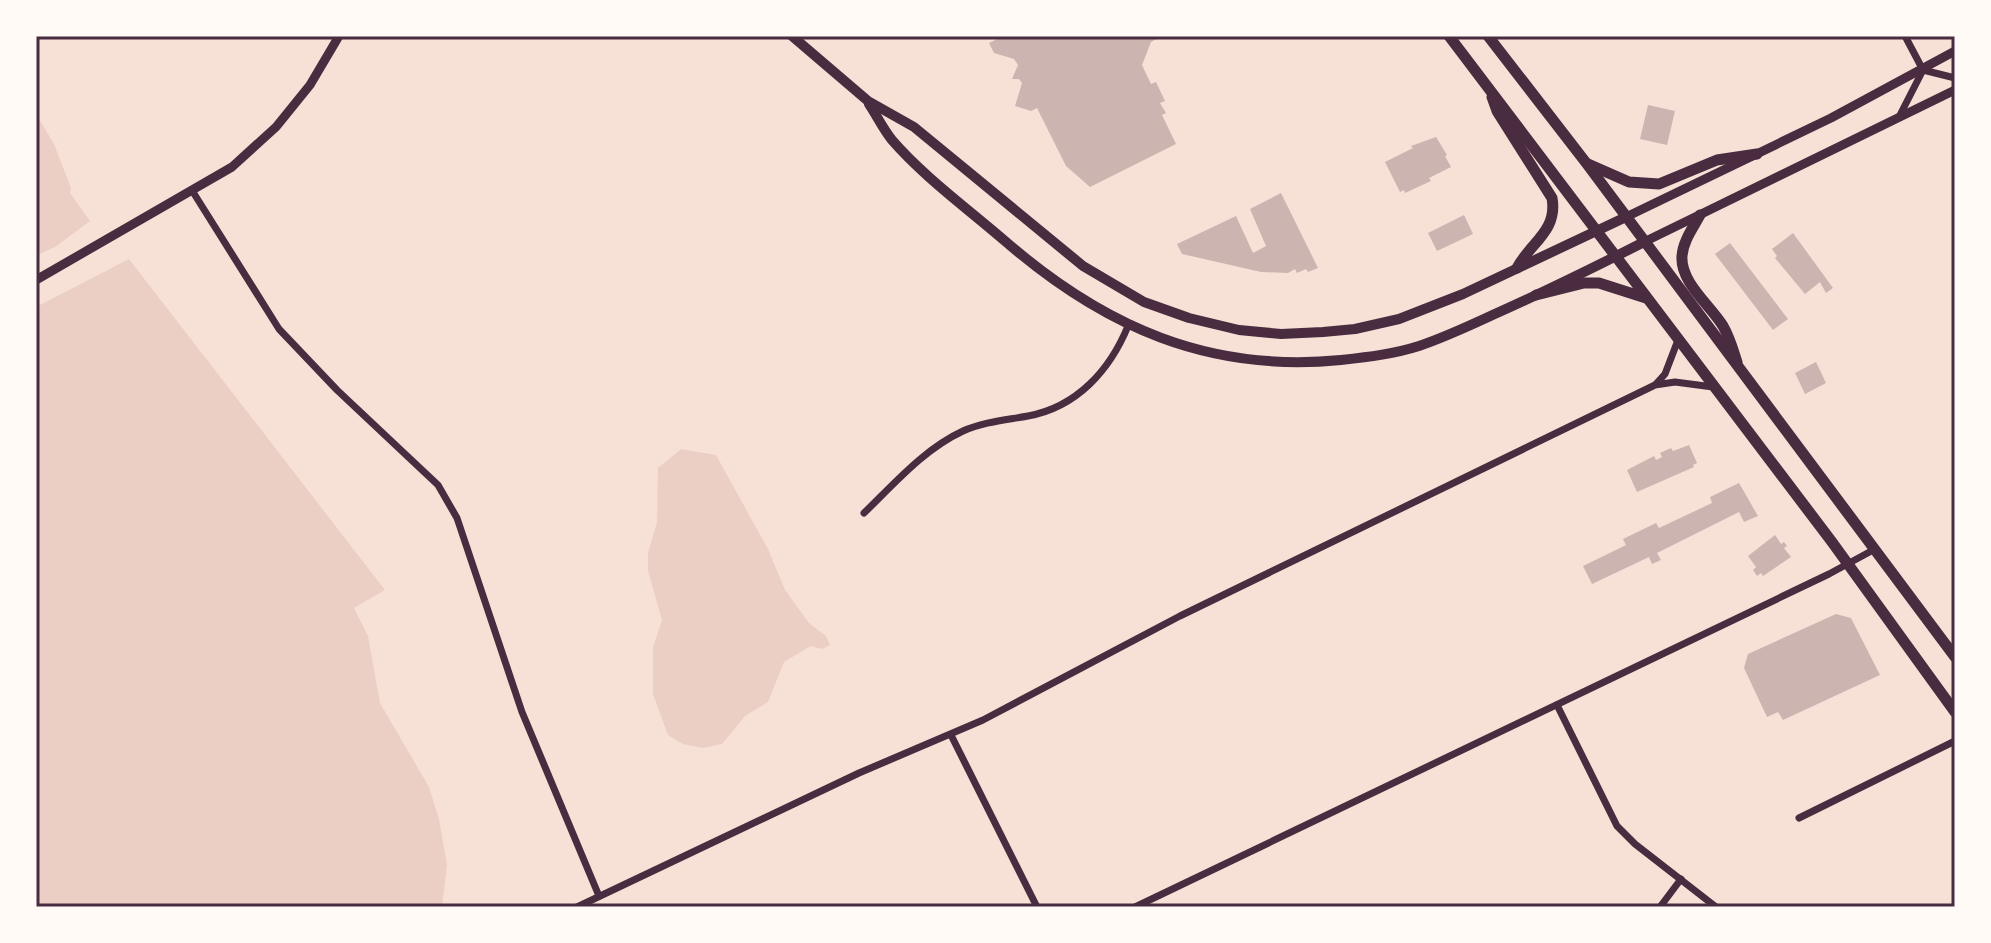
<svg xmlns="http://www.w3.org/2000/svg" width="1991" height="943" font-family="'Archivo Narrow',sans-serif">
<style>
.green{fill:#ebcfc5}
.building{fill:#ccb4b1}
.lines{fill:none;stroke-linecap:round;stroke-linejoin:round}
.minor{stroke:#4a2c40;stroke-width:7}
.tertiary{stroke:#4a2c40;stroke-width:9}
.secondary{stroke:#4a2c40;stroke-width:10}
.primary{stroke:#4a2c40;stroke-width:11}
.neatline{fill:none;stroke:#4a2c40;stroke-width:3}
</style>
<rect width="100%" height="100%" fill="#f7e1d7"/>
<g class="green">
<path d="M 36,114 L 54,144 L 71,188 L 70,193 L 90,221 L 55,247 L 36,256 Z"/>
<path d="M 129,259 L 385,590 L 354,608 L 368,636 L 380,703 L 429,787 L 439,819 L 447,865 L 442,907 L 36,907 L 36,307 Z"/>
<path d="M 681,449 L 716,455 L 768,549 L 785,590 L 809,623 L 826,636 L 830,645 L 822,649 L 811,646 L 784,662 L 768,702 L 745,716 L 722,744 L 703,748 L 683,744 L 668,735 L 653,694 L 653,647 L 662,620 L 648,571 L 648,553 L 657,522 L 658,468 Z"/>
</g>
<g class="building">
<path d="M 1003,36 L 1162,36 L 1151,42 L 1142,65 L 1151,84 L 1156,82 L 1165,101 L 1160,103 L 1166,113 L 1162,115 L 1176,144 L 1090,187 L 1066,166 L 1037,108 L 1031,111 L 1015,106 L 1022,83 L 1019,79 L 1012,79 L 1018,65 L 1014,59 L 994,53 L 989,43 Z"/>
<path d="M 1648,105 L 1675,111 L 1667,145 L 1640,139 Z"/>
<path d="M 1436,137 L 1447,155 L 1445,156 L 1451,167 L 1429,178 L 1431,181 L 1405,193 L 1404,190 L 1400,192 L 1385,162 L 1413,148 L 1411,146 Z"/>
<path d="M 1281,193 L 1318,268 L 1308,272 L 1306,269 L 1297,273 L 1295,269 L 1288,273 L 1261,272 L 1182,254 L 1177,244 L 1236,216 L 1253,253 L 1266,246 L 1250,209 Z"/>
<path d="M 1464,215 L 1473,234 L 1437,251 L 1428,233 Z"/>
<path d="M 1793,233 L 1833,288 L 1826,293 L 1820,282 L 1805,294 L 1775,258 L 1777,256 L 1772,249 Z"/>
<path d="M 1730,243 L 1788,319 L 1773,330 L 1715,254 Z"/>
<path d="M 1816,362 L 1826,383 L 1805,394 L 1795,373 Z"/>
<path d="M 1689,445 L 1697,463 L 1693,465 L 1694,467 L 1637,492 L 1627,470 L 1654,456 L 1656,460 L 1662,457 L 1660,453 L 1671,448 L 1673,451 Z"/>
<path d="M 1739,483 L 1758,516 L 1744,522 L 1739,512 L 1657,553 L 1661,560 L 1652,564 L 1649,557 L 1592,584 L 1583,566 L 1626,545 L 1623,539 L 1656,523 L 1659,528 L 1712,503 L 1710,497 Z"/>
<path d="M 1775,535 L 1781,544 L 1784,542 L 1787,546 L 1784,548 L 1791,557 L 1763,576 L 1761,573 L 1757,576 L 1753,570 L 1756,567 L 1748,556 Z"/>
<path d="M 1836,614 L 1851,618 L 1880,675 L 1783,720 L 1778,712 L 1767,717 L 1744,668 L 1748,654 Z"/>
</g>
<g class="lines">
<g class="minor">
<path d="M 1905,36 L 1923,70 L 1955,78"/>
<path d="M 1899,117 L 1923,70"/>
<path d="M 193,192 L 279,329 L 337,390 L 438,485 L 457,518 L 522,712 L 599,896"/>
<path d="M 1656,384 L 1665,374 L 1678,340"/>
<path d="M 864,513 C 894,484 924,449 963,431 C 983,422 1006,420 1028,416 C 1077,407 1110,370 1128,326"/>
<path d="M 1557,705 L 1617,826 L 1635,844 L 1716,907"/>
<path d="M 951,735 L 1037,907"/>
<path d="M 1799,818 L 1955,741"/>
<path d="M 577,907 L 859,773 L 983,720 L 1180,616 L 1655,385 L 1675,382 L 1713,387"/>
<path d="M 1135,907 L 1829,574 L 1875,549"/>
<path d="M 1660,907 L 1681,879"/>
</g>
<g class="tertiary">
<path d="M 1626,217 L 1831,118 L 1955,51"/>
<path d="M 1644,242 L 1955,90"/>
<path d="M 36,280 L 232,167 L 276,127 L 310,85 L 339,36"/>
</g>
<g class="secondary">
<path d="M 792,36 L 868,101 L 914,127 L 1083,266 L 1144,302 L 1189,318 L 1239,330 L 1281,334 L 1323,332 L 1355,329 L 1399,319 L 1463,294 L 1626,217"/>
<path d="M 869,104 C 877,116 883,129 892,140 C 923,176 968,209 1005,241 C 1104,327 1209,373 1341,360 C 1368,357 1394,354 1419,346 C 1446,337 1471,325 1497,313 C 1546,291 1595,267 1644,242"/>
</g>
<g class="primary">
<path d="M 1449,36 L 1832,542 L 1955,712"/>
<path d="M 1488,36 L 1587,164 L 1955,657"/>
<path d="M 1492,97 L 1497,111 L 1552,198 C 1558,231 1530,243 1517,268"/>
<path d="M 1588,164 L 1629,182 L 1659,184 L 1717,160 L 1757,154"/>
<path d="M 1700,215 C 1693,228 1683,241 1682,256 C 1680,282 1710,305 1723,326 C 1730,338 1733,350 1737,362"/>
<path d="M 1536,295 L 1584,283 L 1599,283 L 1646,298"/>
</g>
</g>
<rect width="1991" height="943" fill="none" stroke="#fffaf5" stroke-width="76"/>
<rect x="38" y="38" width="1915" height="867" class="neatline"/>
</svg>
